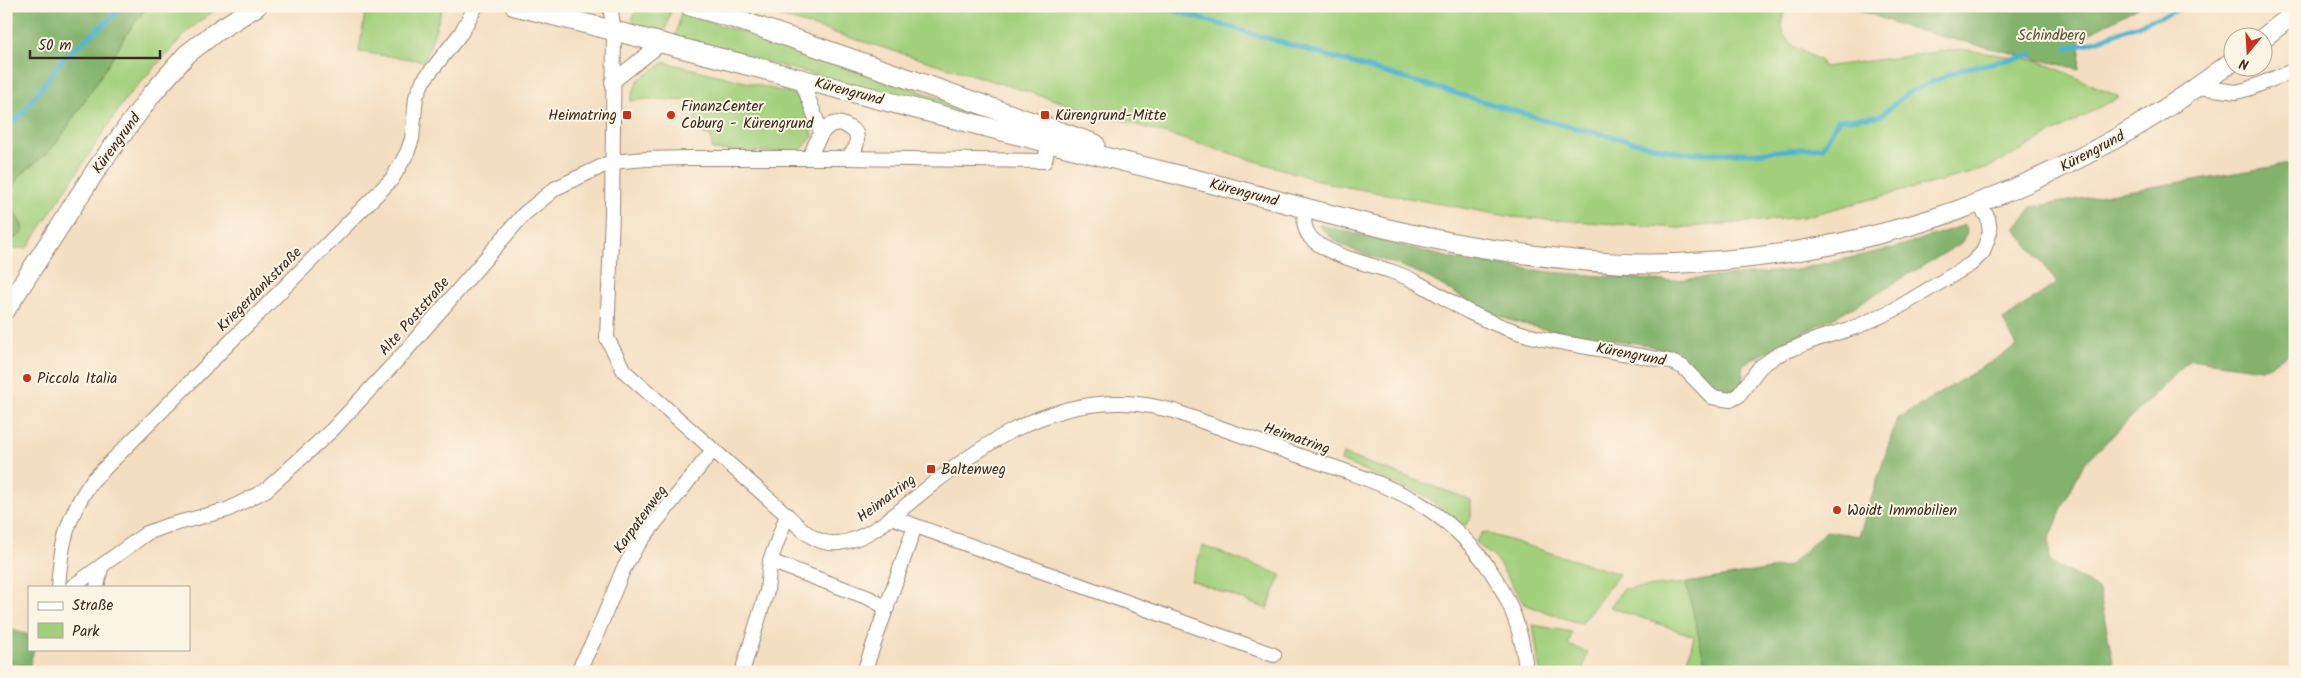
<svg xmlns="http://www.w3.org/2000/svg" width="2301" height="678" font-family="Kalam,sans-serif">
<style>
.green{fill:#a3d07d;stroke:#6f7d4e}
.forest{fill:#82b26c;stroke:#5e6e45}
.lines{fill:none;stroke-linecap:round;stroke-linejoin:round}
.stream{stroke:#4eb4cd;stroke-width:5}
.street-casing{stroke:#988470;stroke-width:16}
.secondary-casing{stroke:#988470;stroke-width:21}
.street{stroke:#fff;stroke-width:14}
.secondary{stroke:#fff;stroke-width:19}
.poi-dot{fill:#c8321e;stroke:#fcf5e5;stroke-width:2}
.labels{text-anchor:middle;stroke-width:4;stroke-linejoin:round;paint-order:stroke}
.park-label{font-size:15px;fill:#555436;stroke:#fcf5e5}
.street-label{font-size:15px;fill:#3b2a1e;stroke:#fcf5e5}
.poi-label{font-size:15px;fill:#3b2a1e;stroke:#fcf5e5;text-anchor:start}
</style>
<rect width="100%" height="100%" fill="#fcf5e5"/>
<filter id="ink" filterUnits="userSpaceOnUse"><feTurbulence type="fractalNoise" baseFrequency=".02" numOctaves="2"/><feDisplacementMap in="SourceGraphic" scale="10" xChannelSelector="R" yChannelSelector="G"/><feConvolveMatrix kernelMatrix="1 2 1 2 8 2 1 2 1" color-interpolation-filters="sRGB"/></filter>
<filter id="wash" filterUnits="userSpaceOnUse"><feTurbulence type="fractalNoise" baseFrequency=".0096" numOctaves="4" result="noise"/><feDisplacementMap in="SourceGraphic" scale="20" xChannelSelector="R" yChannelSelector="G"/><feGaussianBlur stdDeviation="1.12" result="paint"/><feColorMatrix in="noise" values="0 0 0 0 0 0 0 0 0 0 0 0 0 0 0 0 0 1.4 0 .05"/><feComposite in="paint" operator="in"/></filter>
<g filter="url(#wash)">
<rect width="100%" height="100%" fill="#f4dec1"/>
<g class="green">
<path d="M 148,6 L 220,6 L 191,28 L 127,97 L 27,248 L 6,249 L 6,242 L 16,238 L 23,226 C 13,211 5,197 14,181 L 49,152 L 58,141 L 117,51 L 123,39 Z"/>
<path d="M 366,6 L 443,6 L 425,61 L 359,52 Z"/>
<path d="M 644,6 L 657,6 L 671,10 L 664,36 L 636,26 L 632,18 C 635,11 637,9 644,6 Z"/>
<path d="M 746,6 L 1786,6 C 1774,41 1792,46 1820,60 L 1823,67 L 1961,49 L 2039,61 L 2119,97 L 1986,169 L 1803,217 L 1679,228 L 1512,217 L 1331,184 Z"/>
<path d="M 681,13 L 836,61 L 994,118 L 992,121 L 675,38 Z"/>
<path d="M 665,62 L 797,95 L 810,114 L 813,137 L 798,153 L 712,150 L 711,136 L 695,131 L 696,101 L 648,99 L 630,101 L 638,80 Z"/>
<path d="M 1343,454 L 1471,500 L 1471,518 L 1462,530 L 1428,497 L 1341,461 Z"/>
<path d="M 1483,532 L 1619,574 L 1581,624 L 1524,604 L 1496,559 L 1475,542 Z"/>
<path d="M 1203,546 L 1281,575 L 1267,609 L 1191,580 Z"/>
<path d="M 1686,583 L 1709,672 L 1685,672 L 1694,636 L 1610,607 L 1623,589 Z"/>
<path d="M 1533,625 L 1572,632 L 1568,645 L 1588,652 L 1582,672 L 1540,672 Z"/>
</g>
<g class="forest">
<path d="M 6,6 L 148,6 L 123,39 L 117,51 L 58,141 C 44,159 6,177 10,201 C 12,214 23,221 23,233 L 6,242 Z"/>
<path d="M 1849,6 L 2140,6 L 2081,38 L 2079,69 L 1910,29 Z"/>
<path d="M 2295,163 L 2295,351 L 2262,369 L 2190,359 L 2083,465 L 2064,503 L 2049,541 L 2050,562 L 2084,580 L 2099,590 L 2115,672 L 1707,672 L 1686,583 L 1789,566 L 1826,531 L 1859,536 L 1897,419 L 2017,346 L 2003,320 L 2057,283 L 2015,229 L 2032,207 Z"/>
<path d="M 1318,224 L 1454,259 L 1551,272 L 1664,281 L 1795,270 L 1894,248 L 1965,225 L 1967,232 L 1963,242 L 1857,305 L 1742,365 C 1744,375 1744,382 1736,389 C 1717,404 1700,372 1688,363 C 1679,356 1664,351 1653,347 C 1643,343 1631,343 1620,341 C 1586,335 1549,332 1516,322 C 1475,311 1443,281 1404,267 C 1373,255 1340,253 1318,224 Z"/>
<path d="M 6,628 L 29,635 L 29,649 L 34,649 L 28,672 L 6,672 Z"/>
</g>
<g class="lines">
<g class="stream">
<path d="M 1158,6 L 1529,115 L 1542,120 L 1681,153 L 1754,153 L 1823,147 L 1838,120 L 1880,116 L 1909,92 L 1962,69 L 2032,55"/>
<path d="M 2066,48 L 2093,42 L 2188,6"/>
<path d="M 6,127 L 21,115 L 62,60 L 124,6"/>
</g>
</g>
</g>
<g filter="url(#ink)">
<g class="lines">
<defs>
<g id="street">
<path d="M 610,6 L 614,31 L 612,214 L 607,338 L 624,371 L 787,515 C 801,529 817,546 839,543 C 870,539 895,514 919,495 C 978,447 1043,401 1122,403 C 1140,403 1157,407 1174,411 C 1217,427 1260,442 1303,457 C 1339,469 1378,481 1412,499 C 1476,535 1521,599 1526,672"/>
<path d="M 801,79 L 821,132"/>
<path d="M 612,82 L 662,43"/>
<path d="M 2199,87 L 2236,92 L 2248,89 L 2295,70"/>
<path d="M 846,158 L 1045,161 L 1050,134"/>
<path d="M 1305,208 C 1304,219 1303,228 1310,237 C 1326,255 1368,264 1390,271 C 1418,280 1441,297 1467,311 C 1487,321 1509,330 1531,336 C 1576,347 1623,352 1669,361 L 1683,367 L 1712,397 L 1730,400 L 1738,396 L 1760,367 L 1777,355 L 1817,339 L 1856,327 L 1894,310 L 1971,264 L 1983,252 L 1990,232 L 1988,218 L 1978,203"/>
<path d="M 891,517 L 1274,655"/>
<path d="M 770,561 L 869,598 L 887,608"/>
<path d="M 58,587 C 61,544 67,516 92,481 L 392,179 L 407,153 L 412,139 L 416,97 L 423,81 L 461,33 L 476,6"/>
<path d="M 72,587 L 147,533 L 166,526 L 227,510 L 266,490 L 332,430 L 403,354 L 524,214 L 556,188 L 611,162 L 646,159 L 690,158 L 809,158 C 818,138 829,108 856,133 C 859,145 855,151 846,158 L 809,158"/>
<path d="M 97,587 L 101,568"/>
<path d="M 579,669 L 595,638 L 623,570 L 636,547 L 713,450"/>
<path d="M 742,672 L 767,591 L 770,561 L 787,515"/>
<path d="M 864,672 L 915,526"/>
</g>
<g id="secondary">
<path d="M 515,6 C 734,60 951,120 1170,173 C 1281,200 1391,235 1504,251 C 1551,258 1600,264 1648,264 C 1864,261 2062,192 2234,60"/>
<path d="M 690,6 L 733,18 L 829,51 L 1095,144"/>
<path d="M 2263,38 L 2295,13"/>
<path d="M 6,309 L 98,167 L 152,94 L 187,54 L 217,31 L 257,6"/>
</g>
</defs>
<use href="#street" class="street-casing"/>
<use href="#secondary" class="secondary-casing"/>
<use href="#street" class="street"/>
<use href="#secondary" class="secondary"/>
</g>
</g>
<g class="poi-dot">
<rect x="622" y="110" width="10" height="10" rx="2.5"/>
<circle cx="671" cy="115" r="5"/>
<rect x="1040" y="110" width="10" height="10" rx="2.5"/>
<circle cx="27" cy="378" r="5"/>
<rect x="926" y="464" width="10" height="10" rx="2.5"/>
<circle cx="1837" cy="510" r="5"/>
</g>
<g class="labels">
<g class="park-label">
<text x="2052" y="40">Schindberg</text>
</g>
<g class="street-label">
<text transform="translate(849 91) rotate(15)" y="5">Kürengrund</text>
<text transform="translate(116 143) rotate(-54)" y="5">Kürengrund</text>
<text transform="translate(2092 151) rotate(-28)" y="5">Kürengrund</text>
<text transform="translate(1244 192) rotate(15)" y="5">Kürengrund</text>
<text transform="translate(259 289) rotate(-45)" y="5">Kriegerdankstraße</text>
<text transform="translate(414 316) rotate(-49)" y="5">Alte Poststraße</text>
<text transform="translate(1631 354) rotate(11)" y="5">Kürengrund</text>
<text transform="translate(1297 438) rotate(19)" y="5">Heimatring</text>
<text transform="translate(886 498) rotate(-37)" y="5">Heimatring</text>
<text transform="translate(640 519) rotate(-54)" y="5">Karpatenweg</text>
</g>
<g class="poi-label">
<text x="681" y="111">FinanzCenter<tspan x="681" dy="17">Coburg - Kürengrund</tspan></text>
<text x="617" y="120" text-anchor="end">Heimatring</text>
<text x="1055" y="120">Kürengrund-Mitte</text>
<text x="37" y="383">Piccola Italia</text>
<text x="941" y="474">Baltenweg</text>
<text x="1847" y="515">Woidt Immobilien</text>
</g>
</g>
<rect width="2301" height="678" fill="none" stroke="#fcf5e5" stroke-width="25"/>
<rect x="28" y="586" width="162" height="65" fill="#fcf5e5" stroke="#afa495"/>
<rect x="38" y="602" width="25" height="8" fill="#ffffff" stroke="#afa495"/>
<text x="72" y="610" font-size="15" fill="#3b2a1e">Straße</text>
<rect x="38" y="623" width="25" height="15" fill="#a3d07d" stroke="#afa495"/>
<text x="72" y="636" font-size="15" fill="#3b2a1e">Park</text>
<g transform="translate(2248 52) rotate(198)"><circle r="24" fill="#fcf5e5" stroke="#afa495"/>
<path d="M0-4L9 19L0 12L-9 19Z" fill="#c8321e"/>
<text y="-8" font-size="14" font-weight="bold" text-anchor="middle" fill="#3b2a1e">N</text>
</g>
<path d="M30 50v8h130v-8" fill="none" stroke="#3b2a1e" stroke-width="2.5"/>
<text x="38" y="50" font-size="15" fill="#3b2a1e" stroke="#fcf5e5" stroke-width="4" paint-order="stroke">50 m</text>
</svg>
